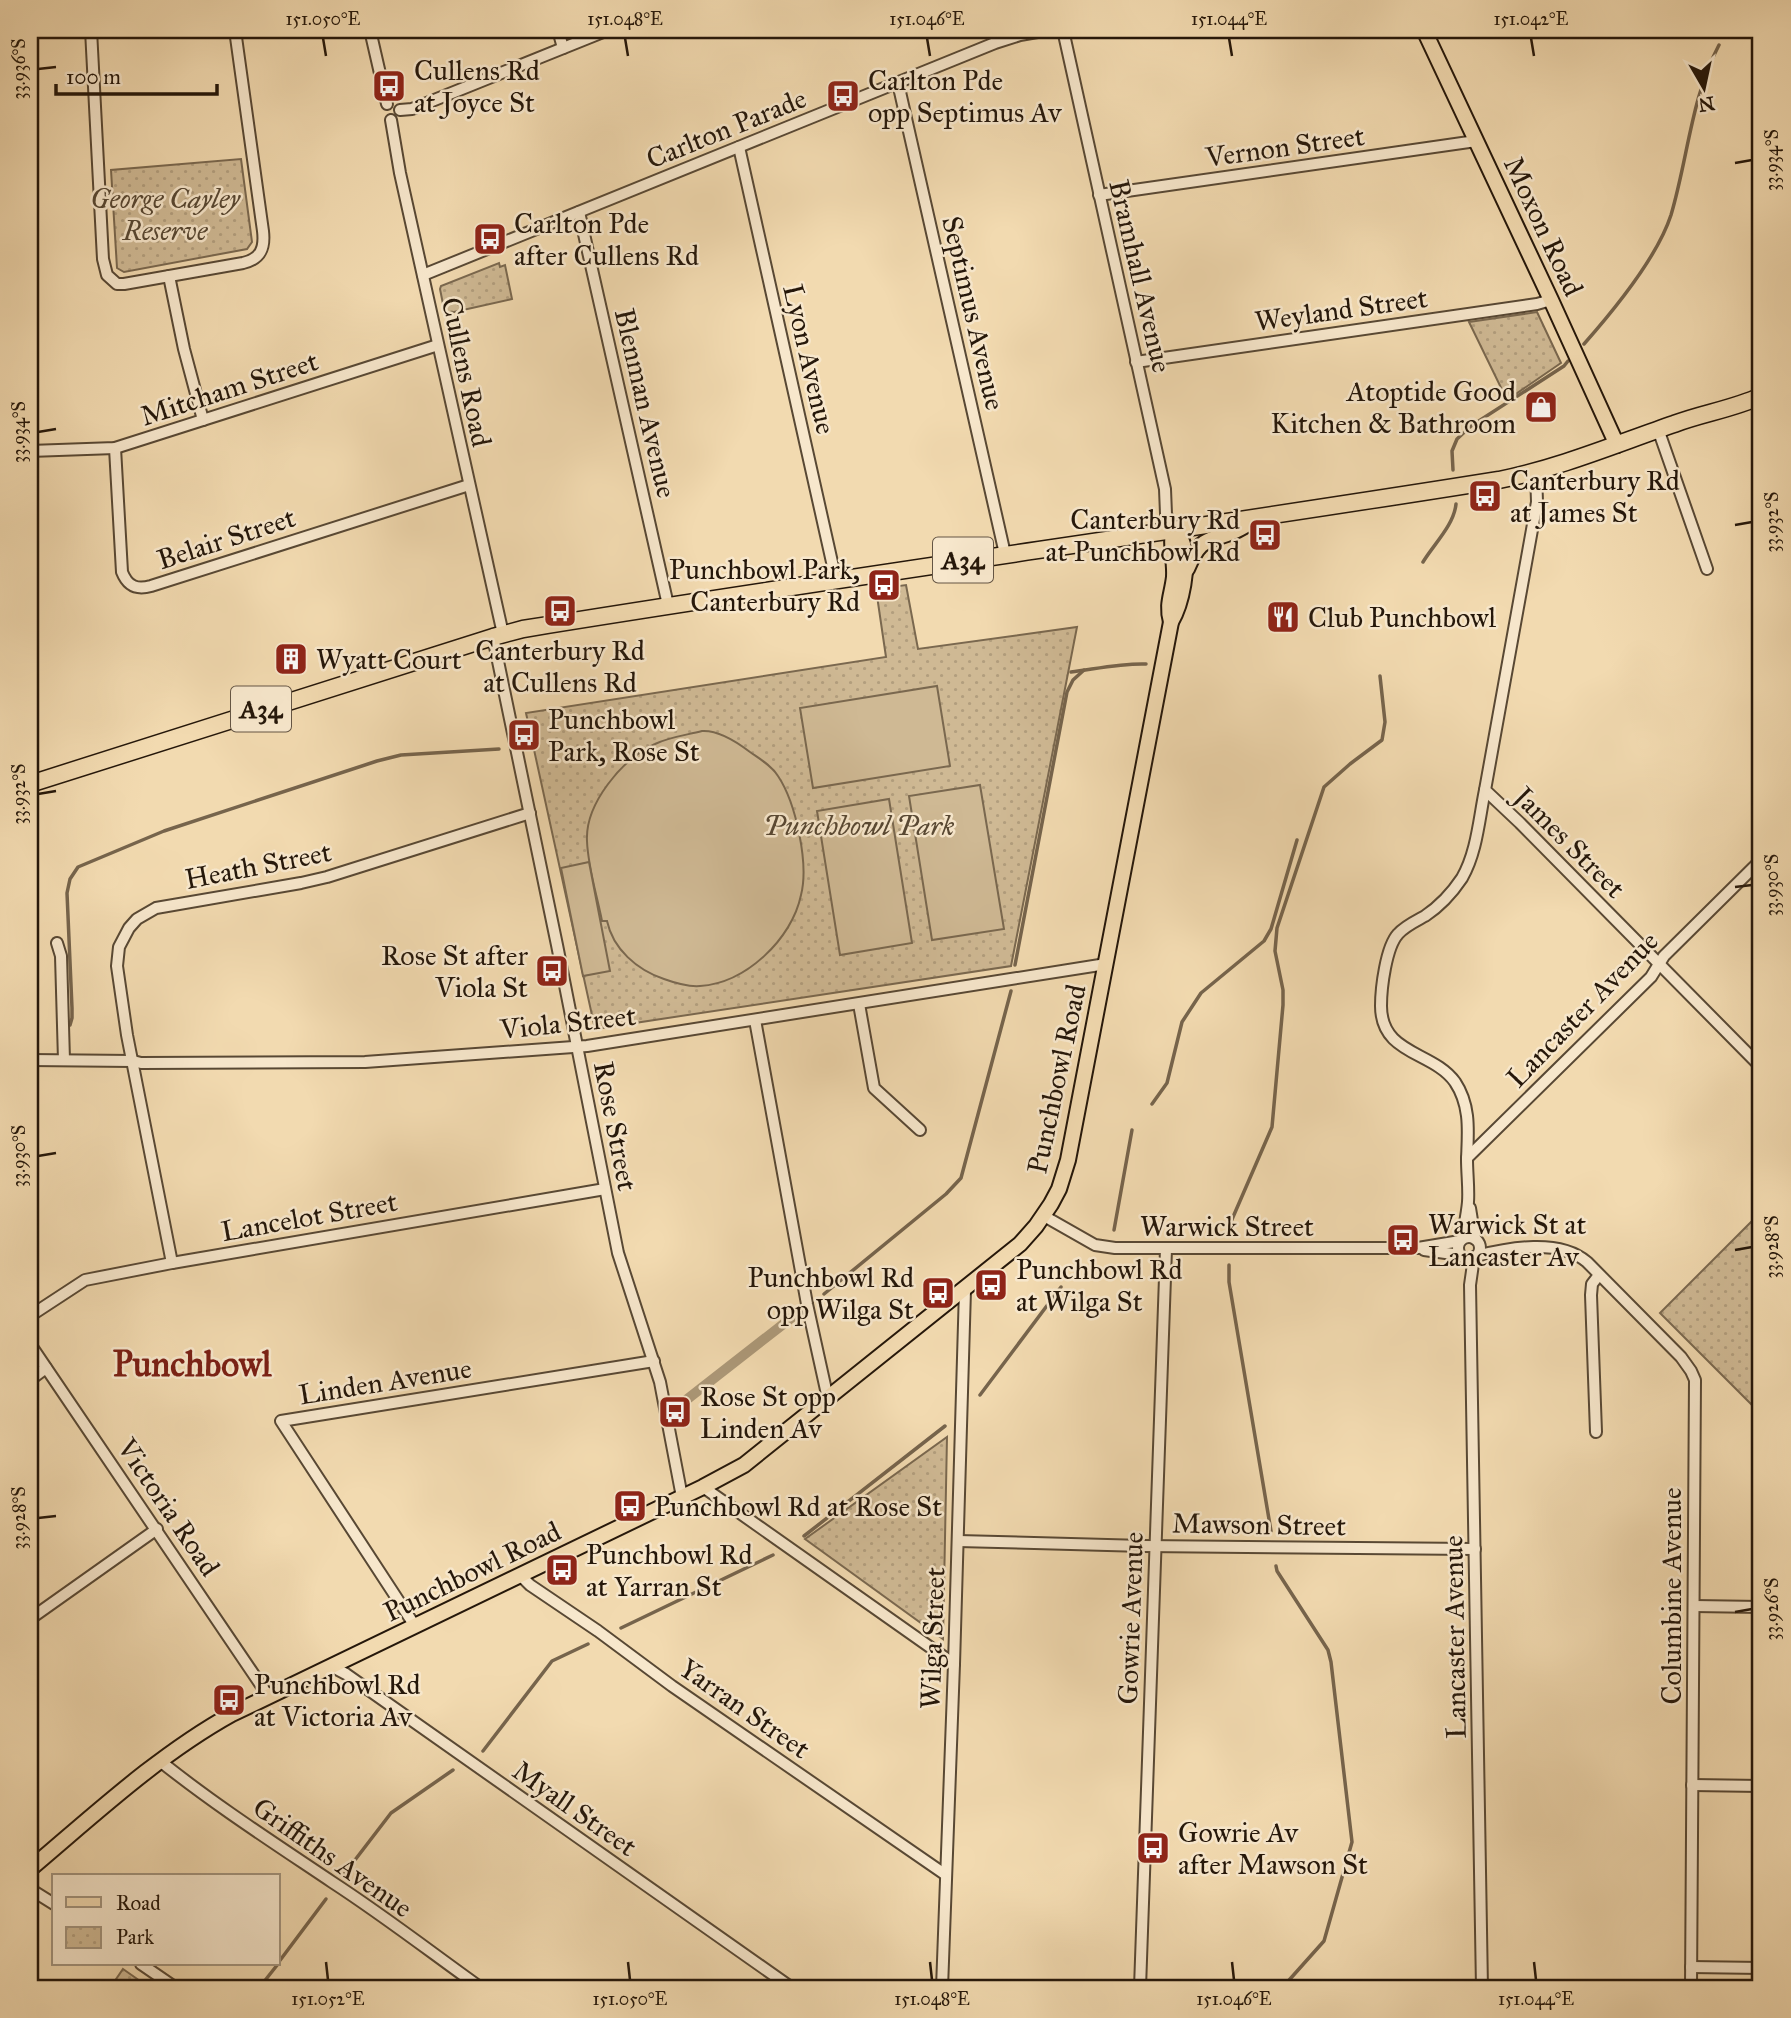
<svg xmlns="http://www.w3.org/2000/svg" width="1791" height="2018" font-family="'IM FELL Great Primer',serif">
<style>
.park{fill:url(#park-dots);stroke:#7a684f;stroke-width:2}
.pitch{fill:#cfb994;stroke:#7a684f;stroke-width:2}
.lines{fill:none;stroke-linecap:round;stroke-linejoin:round}
.stream{stroke:#76644c;stroke-width:3.5}
.canal{stroke:#ac9878;stroke-width:10}
.minor-casing{stroke:#584834;stroke-width:14}
.major-casing{stroke:#25170a;stroke-width:18}
.highway-casing{stroke:#25170a;stroke-width:19}
.minor{stroke:#f7e7cc;stroke-width:10}
.major{stroke:#f2dab0;stroke-width:14}
.highway{stroke:#f2dab0;stroke-width:16}
.ticks{fill:none;stroke:#25170a;stroke-width:2.5}
.labels{text-anchor:middle;stroke-width:5;stroke-linejoin:round;paint-order:stroke}
.shield{fill:#f7e7cc;stroke:#645544;stroke-width:2}
.shield-label{font-size:26px;font-weight:bold;fill:#25170a}
.poi-label{font-size:28px;fill:#25170a;stroke:#f7e7cc;text-anchor:start}
.street-label{font-size:28px;fill:#25170a;stroke:#f7e7cc}
.park-label{font-size:28px;font-style:italic;fill:#584833;stroke:#f7e7cc}
.district-label{font-size:35px;font-weight:bold;fill:#7a1f14;stroke:#f7e7cc}
.neatline{fill:none;stroke:#25170a;stroke-width:2.5}
.ticks-label{font-size:18px;text-anchor:middle;fill:#25170a}
</style>
<defs>
<pattern id="park-dots" width="8" height="8" patternUnits="userSpaceOnUse" patternTransform="scale(1.75)"><rect width="8" height="8" fill="#cfb994"/><path d="M2 2h.1M6 6h.1" fill="none" stroke="#b29e7e" stroke-width="1.8" stroke-linecap="round"/></pattern>
</defs>
<rect width="100%" height="100%" fill="#f2dab0"/>
<filter id="stains"><feTurbulence type="fractalNoise" baseFrequency=".00286" numOctaves="4"/><feColorMatrix values="0 0 0 0 .2 0 0 0 0 .09 0 0 0 0 .02 0 0 0 .5 -.17"/></filter>
<radialGradient id="worn" r=".72"><stop offset=".6" stop-color="#630" stop-opacity="0"/><stop offset="1" stop-color="#630" stop-opacity=".3"/></radialGradient>
<g class="park">
<path d="M 241,159 L 252,242 L 247,249 L 124,272 L 117,268 L 111,170 Z"/>
<path d="M 499,263 L 500,267 L 505,265 L 512,299 L 445,314 L 440,289 L 441,286 Z"/>
<path d="M 1537,312 L 1561,363 L 1507,400 L 1469,322 Z"/>
<path d="M 906,585 L 918,649 L 1077,627 L 1011,966 L 595,1029 L 526,713 L 886,657 L 876,589 Z"/>
<path d="M 1761,1212 L 1761,1394 L 1751,1404 L 1660,1313 Z"/>
<path d="M 947,1437 L 943,1639 L 805,1539 Z"/>
<path d="M 123,1969 L 150,1988 L 110,1988 Z"/>
</g>
<g class="pitch">
<path d="M 937,686 L 950,766 L 813,788 L 800,708 Z"/>
<path d="M 702,731 C 719,730 737,742 750,752 C 760,759 772,766 778,776 C 796,803 809,864 801,895 C 792,939 746,983 700,986 C 688,987 675,983 664,979 C 637,970 613,949 607,921 L 602,921 C 597,895 588,868 587,841 C 585,804 622,759 655,744 C 669,737 687,735 702,731 Z"/>
<path d="M 980,785 L 1004,929 L 932,940 L 909,796 Z"/>
<path d="M 889,799 L 912,943 L 840,955 L 817,811 Z"/>
<path d="M 589,862 L 610,971 L 583,976 L 561,868 Z"/>
</g>
<g class="lines">
<g class="stream">
<path d="M 1584,344 C 1614,310 1657,258 1671,215 C 1688,158 1691,98 1719,45"/>
<path d="M 1453,470 L 1452,451 L 1457,439 L 1471,426 L 1564,366 L 1568,361"/>
<path d="M 1423,562 C 1434,544 1454,525 1456,504"/>
<path d="M 1071,672 C 1095,669 1122,663 1146,664"/>
<path d="M 1015,965 L 1067,692 L 1073,680 L 1084,670"/>
<path d="M 70,1025 L 72,1018 L 72,1008 L 67,893 L 70,879 L 78,867 L 164,831 L 377,761 L 401,755 L 499,749"/>
<path d="M 1152,1104 L 1167,1083 L 1182,1022 L 1201,993 L 1264,941 L 1271,929 L 1297,840"/>
<path d="M 1114,1230 L 1132,1130"/>
<path d="M 1229,1232 L 1230,1224 L 1272,1127 L 1283,1005 L 1283,990 L 1275,951 L 1277,928 L 1324,787 L 1350,764 L 1382,740 L 1385,722 L 1380,676"/>
<path d="M 1229,1265 L 1229,1282 L 1271,1531"/>
<path d="M 824,1294 L 946,1194 L 961,1178 L 1011,991"/>
<path d="M 980,1395 L 1061,1287"/>
<path d="M 804,1536 L 945,1426"/>
<path d="M 1276,1566 L 1277,1571 L 1328,1650 L 1331,1662 L 1352,1842 L 1324,1941 L 1282,1988"/>
<path d="M 621,1628 L 773,1555"/>
<path d="M 483,1751 L 552,1661 L 588,1644"/>
<path d="M 345,1873 L 391,1813 L 453,1770"/>
<path d="M 278,1963 L 326,1899"/>
<path d="M 259,1988 L 278,1964"/>
</g>
<path class="canal" d="M 681,1404 L 795,1315"/>
<defs>
<g id="minor">
<path d="M 91,30 L 103,259 L 107,275 L 117,284 L 124,284 L 243,263 C 261,259 265,248 263,231 L 235,30"/>
<path d="M 370,30 L 387,104"/>
<path d="M 558,30 L 563,48"/>
<path d="M 1063,30 L 1165,489 L 1166,514 L 1173,531"/>
<path d="M 898,83 L 1005,554"/>
<path d="M 400,110 L 412,109 L 608,30"/>
<path d="M 391,120 L 400,173 L 503,634"/>
<path d="M 739,147 L 836,580"/>
<path d="M 1099,195 L 1476,141"/>
<path d="M 579,212 L 668,605"/>
<path d="M 423,275 L 995,43 L 1020,35 L 1049,30"/>
<path d="M 169,276 L 184,349 L 203,420"/>
<path d="M 1136,362 L 1537,304 L 1551,300"/>
<path d="M 1658,429 L 1707,569"/>
<path d="M 115,448 L 122,572 C 128,587 137,590 151,586 L 469,485"/>
<path d="M 30,451 L 115,448 L 438,345"/>
<path d="M 1536,472 L 1537,502 L 1485,790 L 1520,823 L 1761,1067"/>
<path d="M 493,637 L 557,945 L 618,1253 L 660,1382 L 682,1497"/>
<path d="M 57,943 L 61,956 L 64,1060"/>
<path d="M 859,1004 L 874,1088 L 920,1130"/>
<path d="M 755,1020 L 807,1304 L 828,1399"/>
<path d="M 30,1060 L 133,1061 L 141,1063 L 365,1062 L 587,1046 L 1106,964"/>
<path d="M 1467,1158 L 1651,977 L 1664,956 L 1761,860"/>
<path d="M 1470,1208 L 1475,1239"/>
<path d="M 1044,1216 L 1095,1245 L 1115,1248 L 1418,1248 L 1460,1241"/>
<circle cx="1469" cy="1248" r="11"/>
<path d="M 1462,1239 C 1464,1227 1467,1214 1468,1202 C 1469,1188 1467,1174 1467,1159 C 1468,1132 1471,1106 1455,1082 C 1433,1051 1381,1055 1381,1006 C 1381,988 1386,947 1398,934 C 1405,926 1416,921 1425,916 C 1440,906 1452,893 1462,878 C 1477,852 1479,819 1485,790"/>
<path d="M 1424,1250 L 1460,1255"/>
<path d="M 1476,1256 C 1509,1248 1559,1238 1587,1262 L 1681,1357 L 1691,1371 L 1695,1380 L 1691,1988"/>
<path d="M 1474,1257 L 1470,1285 L 1482,1988"/>
<path d="M 172,1263 L 127,1035 L 117,966 L 119,947 L 129,928 L 137,919 L 156,908 L 301,883 L 327,877 L 530,813"/>
<path d="M 30,1316 L 85,1280 L 172,1263 L 605,1189"/>
<path d="M 30,1344 L 269,1697"/>
<path d="M 30,1380 L 46,1368"/>
<path d="M 1596,1432 L 1591,1295 L 1592,1284 L 1599,1275"/>
<path d="M 703,1487 L 954,1664"/>
<path d="M 958,1541 L 1144,1546 L 1475,1549"/>
<path d="M 520,1575 L 530,1585 L 598,1631 L 672,1686 L 946,1875"/>
<path d="M 1694,1606 L 1761,1607"/>
<path d="M 30,1619 L 157,1529"/>
<path d="M 415,1626 L 281,1421 L 654,1361"/>
<path d="M 331,1666 L 346,1674 L 792,1988"/>
<path d="M 160,1761 C 215,1805 274,1843 332,1882 C 383,1915 432,1953 481,1988"/>
<path d="M 1692,1785 L 1761,1786"/>
<path d="M 30,1889 L 54,1904"/>
<path d="M 141,1964 L 176,1988"/>
<path d="M 1691,1967 L 1761,1968"/>
<path d="M 942,1988 L 954,1664 L 965,1290"/>
<path d="M 1140,1988 L 1166,1249"/>
</g>
<g id="major">
<path d="M 1424,30 L 1551,300 L 1617,445"/>
<path d="M 1187,569 C 1201,536 1206,543 1235,531 C 1242,528 1249,523 1255,520"/>
<path d="M 1171,622 C 1166,604 1172,595 1174,577 C 1175,561 1170,547 1173,531"/>
<path d="M 30,1869 C 94,1815 158,1755 232,1714 L 703,1487 L 744,1465 L 1020,1244 L 1036,1226 L 1051,1204 L 1059,1189 L 1068,1160 L 1171,622 C 1182,603 1189,567 1183,544 C 1182,539 1177,535 1173,531"/>
</g>
<path id="highway" d="M 30,784 L 493,637 L 523,629 C 848,576 1174,532 1499,480 C 1559,468 1616,444 1674,424 C 1703,413 1733,409 1761,396"/>
</defs>
<use href="#minor" class="minor-casing"/>
<use href="#major" class="major-casing"/>
<use href="#highway" class="highway-casing"/>
<use href="#minor" class="minor"/>
<use href="#major" class="major"/>
<use href="#highway" class="highway"/>
</g>
<path class="ticks" d="M 323,38 L 326,56M 625,38 L 628,56M 927,38 L 930,56M 1229,38 L 1232,56M 1531,38 L 1534,56M 38,69 L 56,67M 1735,163 L 1752,160M 38,432 L 56,429M 1735,525 L 1752,522M 38,794 L 56,791M 1735,887 L 1752,885M 38,1156 L 56,1153M 1735,1250 L 1752,1247M 38,1518 L 56,1516M 1735,1612 L 1752,1609M 326,1962 L 328,1980M 628,1962 L 630,1980M 930,1962 L 932,1980M 1232,1962 L 1234,1980M 1534,1962 L 1536,1980"/>
<defs>
<symbol id="bus-square" viewBox="-11 -11 22 22"><rect x="-9" y="-9" width="18" height="18" rx="4" fill="#8f2418" stroke="#f7e7cc"/><path d="M-5-6H5V4H4V6H2V4H-2V6H-4V4H-5ZM-3.5-4V0h7V-4ZM-3.5 1.2v1.5H-2V1.2ZM2 1.2v1.5H3.5V1.2Z" fill="#fff"/></symbol>
<symbol id="shop-square" viewBox="-11 -11 22 22"><rect x="-9" y="-9" width="18" height="18" rx="4" fill="#8f2418" stroke="#f7e7cc"/><path d="M-5-2.5h2.3a2.7 3.5 0 0 1 5.4 0H5L5.5 6h-11ZM-1.5-2.5h3a1.5 2.3 0 0 0-3 0Z" fill="#fff"/></symbol>
<symbol id="restaurant-square" viewBox="-11 -11 22 22"><rect x="-9" y="-9" width="18" height="18" rx="4" fill="#8f2418" stroke="#f7e7cc"/><path d="M-5-6h1v4h1v-4h1v4h1v-4h1v5L-1.5 .5V6h-2V.5L-5-1ZM5-6V6H3V1.5H1.5Q1.5-4 5-6Z" fill="#fff"/></symbol>
<symbol id="building-square" viewBox="-11 -11 22 22"><rect x="-9" y="-9" width="18" height="18" rx="4" fill="#8f2418" stroke="#f7e7cc"/><path d="M-4-6H4V6H1V3H-1V6H-4ZM-2.5-4.3h1.7v1.8h-1.7ZM.8-4.3h1.7v1.8H.8ZM-2.5-1h1.7V.8h-1.7ZM.8-1h1.7V.8H.8Z" fill="#fff"/></symbol>
</defs>
<g fill-rule="evenodd">
<use href="#bus-square" x="370" y="67" width="38" height="38"/>
<use href="#bus-square" x="824" y="77" width="38" height="38"/>
<use href="#bus-square" x="471" y="220" width="38" height="38"/>
<use href="#shop-square" x="1522" y="388" width="38" height="38"/>
<use href="#bus-square" x="1466" y="477" width="38" height="38"/>
<use href="#bus-square" x="1246" y="516" width="38" height="38"/>
<use href="#bus-square" x="865" y="566" width="38" height="38"/>
<use href="#bus-square" x="541" y="592" width="38" height="38"/>
<use href="#restaurant-square" x="1264" y="598" width="38" height="38"/>
<use href="#building-square" x="272" y="640" width="38" height="38"/>
<use href="#bus-square" x="505" y="716" width="38" height="38"/>
<use href="#bus-square" x="533" y="952" width="38" height="38"/>
<use href="#bus-square" x="1384" y="1221" width="38" height="38"/>
<use href="#bus-square" x="972" y="1266" width="38" height="38"/>
<use href="#bus-square" x="919" y="1274" width="38" height="38"/>
<use href="#bus-square" x="656" y="1393" width="38" height="38"/>
<use href="#bus-square" x="611" y="1487" width="38" height="38"/>
<use href="#bus-square" x="543" y="1551" width="38" height="38"/>
<use href="#bus-square" x="210" y="1681" width="38" height="38"/>
<use href="#bus-square" x="1134" y="1829" width="38" height="38"/>
</g>
<g class="labels">
<g class="shield">
<rect x="933" y="537.5" width="60" height="45" rx="5"/>
<rect x="231" y="686.5" width="60" height="45" rx="5"/>
</g>
<g class="shield-label">
<text x="963" y="569">A34</text>
<text x="261" y="718">A34</text>
</g>
<g class="poi-label">
<text x="414" y="80">Cullens Rd<tspan x="414" dy="32">at Joyce St</tspan></text>
<text x="868" y="90">Carlton Pde<tspan x="868" dy="32">opp Septimus Av</tspan></text>
<text x="514" y="233">Carlton Pde<tspan x="514" dy="32">after Cullens Rd</tspan></text>
<text x="1516" y="401" text-anchor="end">Atoptide Good<tspan x="1516" dy="32">Kitchen &amp; Bathroom</tspan></text>
<text x="1510" y="490">Canterbury Rd<tspan x="1510" dy="32">at James St</tspan></text>
<text x="1240" y="529" text-anchor="end">Canterbury Rd<tspan x="1240" dy="32">at Punchbowl Rd</tspan></text>
<text x="860" y="579" text-anchor="end">Punchbowl Park,<tspan x="860" dy="32">Canterbury Rd</tspan></text>
<text x="1308" y="627">Club Punchbowl</text>
<text x="560" y="660" text-anchor="middle">Canterbury Rd<tspan x="560" dy="32">at Cullens Rd</tspan></text>
<text x="316" y="669">Wyatt Court</text>
<text x="548" y="729">Punchbowl<tspan x="548" dy="32">Park, Rose St</tspan></text>
<text x="528" y="965" text-anchor="end">Rose St after<tspan x="528" dy="32">Viola St</tspan></text>
<text x="1428" y="1234">Warwick St at<tspan x="1428" dy="32">Lancaster Av</tspan></text>
<text x="1016" y="1279">Punchbowl Rd<tspan x="1016" dy="32">at Wilga St</tspan></text>
<text x="914" y="1287" text-anchor="end">Punchbowl Rd<tspan x="914" dy="32">opp Wilga St</tspan></text>
<text x="700" y="1406">Rose St opp<tspan x="700" dy="32">Linden Av</tspan></text>
<text x="654" y="1516">Punchbowl Rd at Rose St</text>
<text x="586" y="1564">Punchbowl Rd<tspan x="586" dy="32">at Yarran St</tspan></text>
<text x="254" y="1694">Punchbowl Rd<tspan x="254" dy="32">at Victoria Av</tspan></text>
<text x="1178" y="1842">Gowrie Av<tspan x="1178" dy="32">after Mawson St</tspan></text>
</g>
<g class="street-label">
<text transform="translate(726 128) rotate(-22)" y="10">Carlton Parade</text>
<text transform="translate(1285 146) rotate(-8)" y="10">Vernon Street</text>
<text transform="translate(1544 226) rotate(65)" y="10">Moxon Road</text>
<text transform="translate(1141 276) rotate(77)" y="10">Bramhall Avenue</text>
<text transform="translate(1341 309) rotate(-8)" y="10">Weyland Street</text>
<text transform="translate(974 313) rotate(77)" y="10">Septimus Avenue</text>
<text transform="translate(810 359) rotate(77)" y="10">Lyon Avenue</text>
<text transform="translate(467 372) rotate(78)" y="10">Cullens Road</text>
<text transform="translate(229 388) rotate(-18)" y="10">Mitcham Street</text>
<text transform="translate(646 403) rotate(77)" y="10">Blenman Avenue</text>
<text transform="translate(226 538) rotate(-18)" y="10">Belair Street</text>
<text transform="translate(1570 842) rotate(45)" y="10">James Street</text>
<text transform="translate(258 865) rotate(-11)" y="10">Heath Street</text>
<text transform="translate(1582 1009) rotate(-46)" y="10">Lancaster Avenue</text>
<text transform="translate(568 1022) rotate(-6)" y="10">Viola Street</text>
<text transform="translate(1056 1079) rotate(-78)" y="10">Punchbowl Road</text>
<text transform="translate(616 1126) rotate(79)" y="10">Rose Street</text>
<text transform="translate(309 1216) rotate(-10)" y="10">Lancelot Street</text>
<text x="1227" y="1236">Warwick Street</text>
<text transform="translate(385 1381) rotate(-9)" y="10">Linden Avenue</text>
<text transform="translate(169 1507) rotate(56)" y="10">Victoria Road</text>
<text transform="translate(1259 1524) rotate(1)" y="10">Mawson Street</text>
<text transform="translate(472 1571) rotate(-26)" y="10">Punchbowl Road</text>
<text transform="translate(1671 1596) rotate(-90)" y="10">Columbine Avenue</text>
<text transform="translate(1130 1618) rotate(-88)" y="10">Gowrie Avenue</text>
<text transform="translate(1454 1637) rotate(-91)" y="10">Lancaster Avenue</text>
<text transform="translate(932 1638) rotate(-88)" y="10">Wilga Street</text>
<text transform="translate(745 1708) rotate(35)" y="10">Yarran Street</text>
<text transform="translate(575 1808) rotate(35)" y="10">Myall Street</text>
<text transform="translate(333 1857) rotate(35)" y="10">Griffiths Avenue</text>
</g>
<g class="park-label">
<text x="165" y="208">George Cayley<tspan x="165" dy="32">Reserve</tspan></text>
<text x="859" y="835">Punchbowl Park</text>
</g>
<g class="district-label">
<text x="192" y="1376">Punchbowl</text>
</g>
</g>
<rect width="1791" height="2018" fill="none" stroke="#f2dab0" stroke-width="77"/>
<rect x="52" y="1874" width="228" height="91" fill="#f7e7cc" stroke="#a3947e" stroke-width="2"/>
<rect x="66" y="1897" width="35" height="10" fill="#f2dab0" stroke="#a3947e" stroke-width="2"/>
<text x="116" y="1910" font-size="21" fill="#25170a">Road</text>
<rect x="66" y="1927" width="35" height="21" fill="url(#park-dots)" stroke="#a3947e" stroke-width="2"/>
<text x="116" y="1944" font-size="21" fill="#25170a">Park</text>
<g transform="translate(1704 88) rotate(171)" stroke="#f7e7cc" stroke-width="5" paint-order="stroke">
<path d="M0-5L12 26L0 18L-12 26Z" fill="#25170a"/>
<text y="-10" font-size="19" font-weight="bold" text-anchor="middle" fill="#25170a">N</text>
</g>
<path d="M56 84v10h161v-10" fill="none" stroke="#25170a" stroke-width="3.5"/>
<text x="66" y="84" font-size="21" fill="#25170a" stroke="#f7e7cc" stroke-width="5" paint-order="stroke">100 m</text>
<rect x="38" y="38" width="1714" height="1942" class="neatline"/>
<g class="ticks-label">
<text x="323" y="25">151.050°E</text>
<text x="625" y="25">151.048°E</text>
<text x="927" y="25">151.046°E</text>
<text x="1229" y="25">151.044°E</text>
<text x="1531" y="25">151.042°E</text>
<text transform="translate(19 69) rotate(-90)" y="6">33.936°S</text>
<text transform="translate(1772 160) rotate(-90)" y="6">33.934°S</text>
<text transform="translate(19 432) rotate(-90)" y="6">33.934°S</text>
<text transform="translate(1772 522) rotate(-90)" y="6">33.932°S</text>
<text transform="translate(19 794) rotate(-90)" y="6">33.932°S</text>
<text transform="translate(1772 885) rotate(-90)" y="6">33.930°S</text>
<text transform="translate(19 1156) rotate(-90)" y="6">33.930°S</text>
<text transform="translate(1772 1247) rotate(-90)" y="6">33.928°S</text>
<text transform="translate(19 1518) rotate(-90)" y="6">33.928°S</text>
<text transform="translate(1772 1609) rotate(-90)" y="6">33.926°S</text>
<text x="328" y="2005">151.052°E</text>
<text x="630" y="2005">151.050°E</text>
<text x="932" y="2005">151.048°E</text>
<text x="1234" y="2005">151.046°E</text>
<text x="1536" y="2005">151.044°E</text>
</g>
<rect width="100%" height="100%" filter="url(#stains)"/>
<rect width="100%" height="100%" fill="url(#worn)"/>
</svg>
